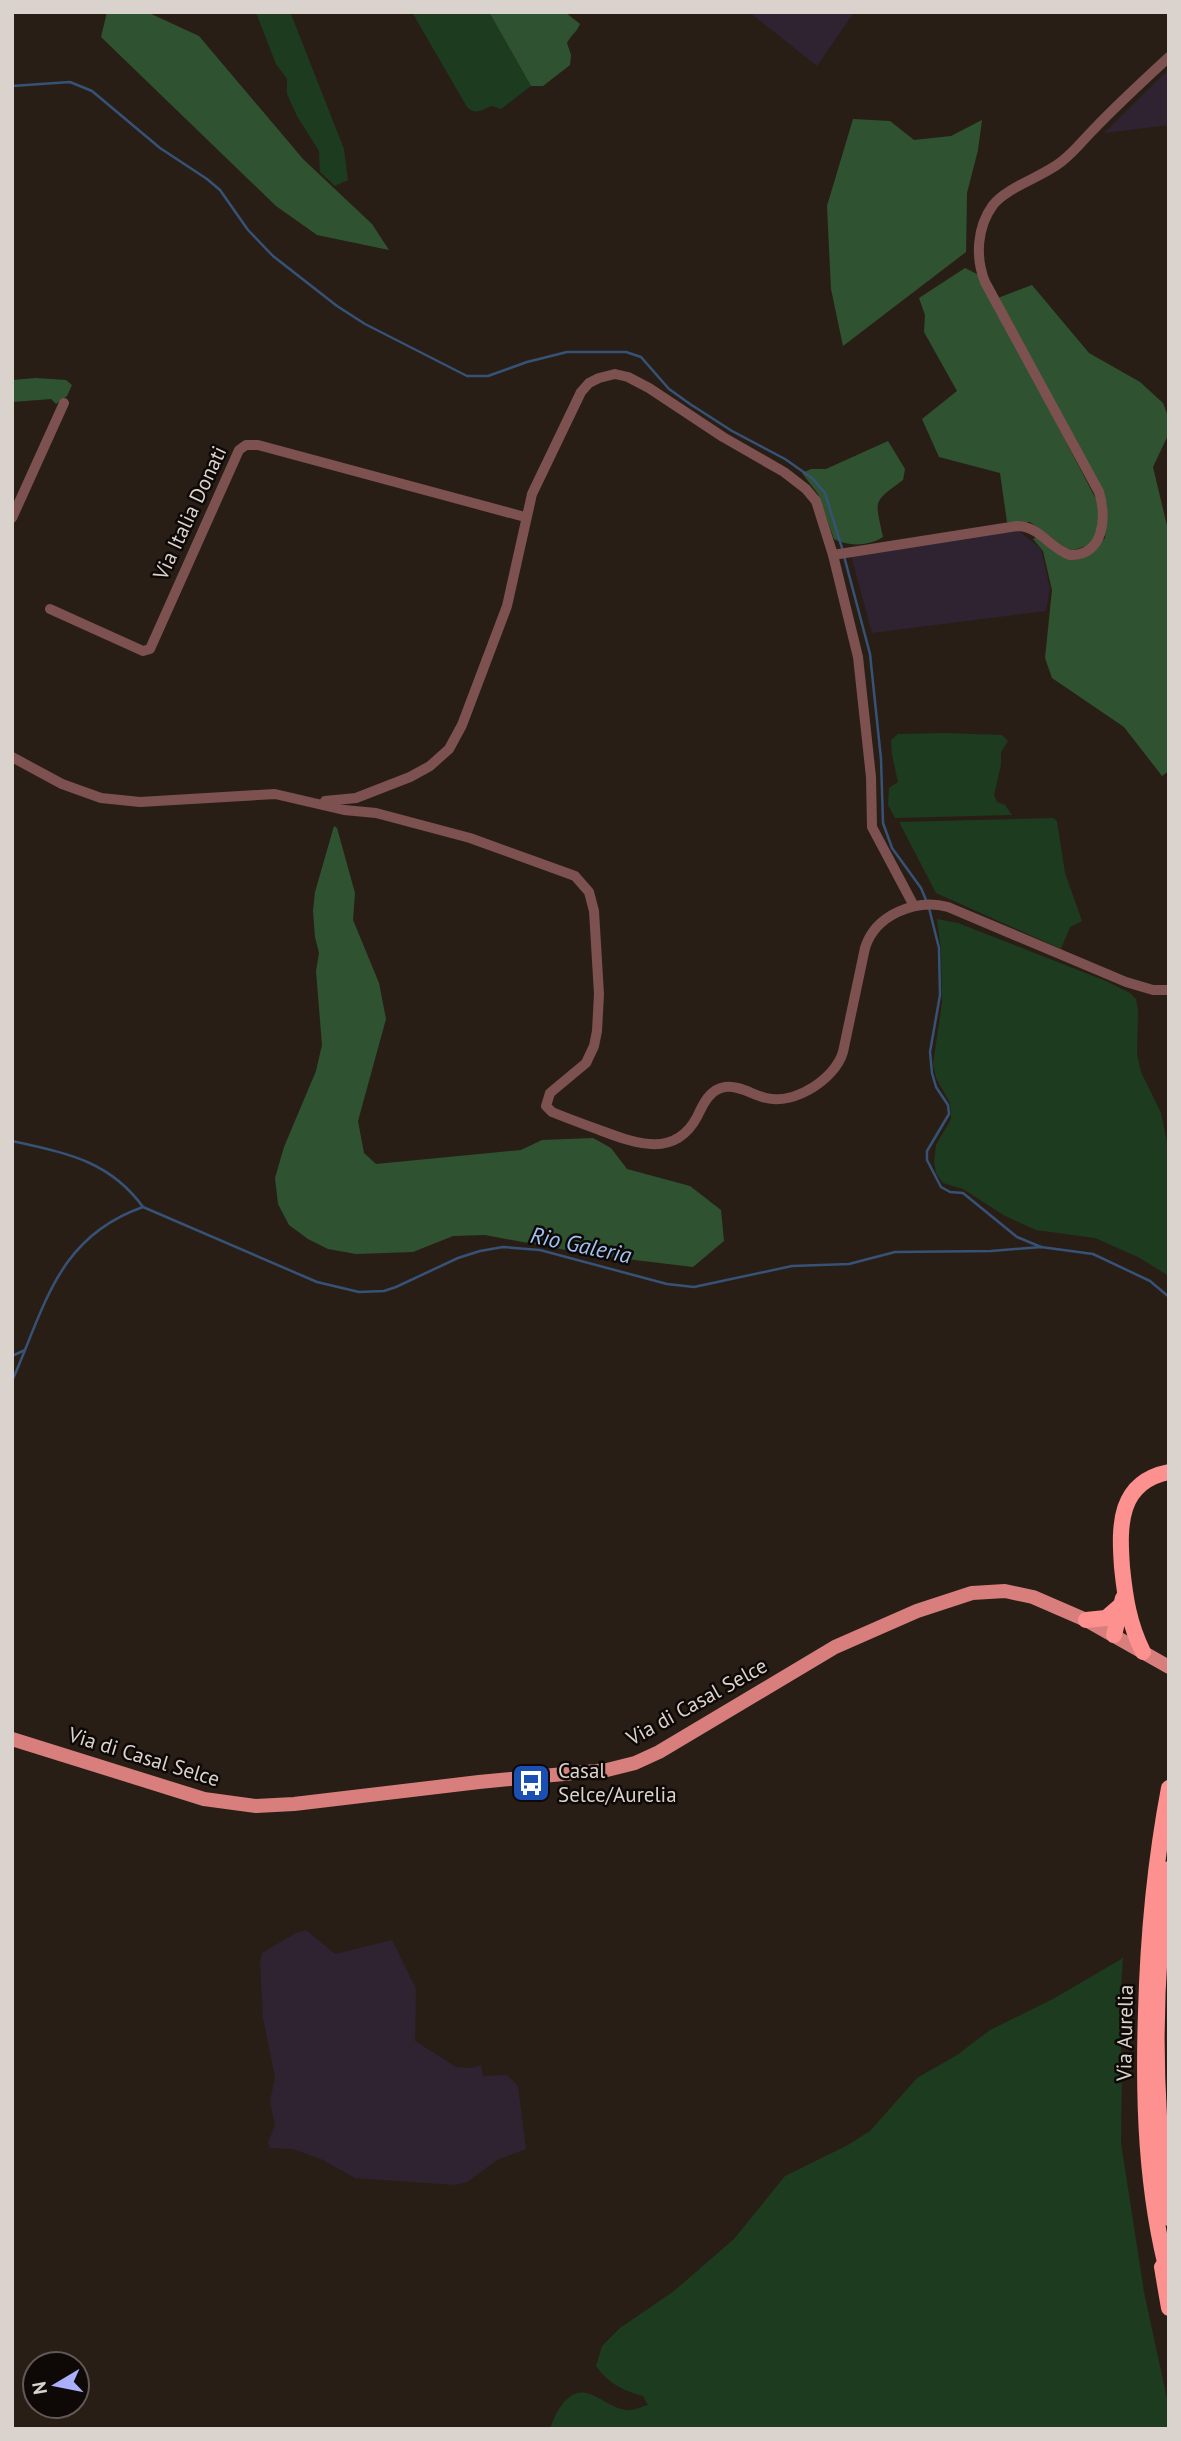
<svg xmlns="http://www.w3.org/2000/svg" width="1181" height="2441" font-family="'PT Sans',sans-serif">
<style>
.industrial{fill:#2f2331}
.green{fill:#1d3b1f}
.forest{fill:#2f5330}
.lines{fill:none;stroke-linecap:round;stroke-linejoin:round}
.stream{stroke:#365277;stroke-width:2.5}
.minor{stroke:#7c5150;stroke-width:10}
.major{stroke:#d87f7d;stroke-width:14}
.highway{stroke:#fc918f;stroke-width:16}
.labels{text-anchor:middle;stroke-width:5;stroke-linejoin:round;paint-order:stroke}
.street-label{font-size:21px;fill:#dad2cd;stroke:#0e0906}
.poi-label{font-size:21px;fill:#dad2cd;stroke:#0e0906;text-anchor:start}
.water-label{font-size:23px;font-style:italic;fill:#9dc2f3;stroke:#0e0906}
</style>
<rect width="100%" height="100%" fill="#291e16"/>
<g class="industrial">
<path d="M 749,12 L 854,12 L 817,66 Z"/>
<path d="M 1169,69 L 1169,125 L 1104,133 Z"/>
<path d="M 1013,526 L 1041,549 L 1050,588 L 1046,611 L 872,633 L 850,552 Z"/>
<path d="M 306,1930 L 335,1954 L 392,1940 L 416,1989 L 415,2041 L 456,2067 L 471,2068 L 481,2065 L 483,2076 L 507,2075 L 518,2086 L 526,2149 L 497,2160 L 467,2182 L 455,2185 L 355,2178 L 323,2160 L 293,2149 L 270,2148 L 268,2142 L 275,2126 L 270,2101 L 275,2077 L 263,2018 L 260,1963 L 262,1953 L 296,1933 Z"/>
</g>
<g class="green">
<path d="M 253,12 L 291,14 L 344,149 L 348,180 L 335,186 L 320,172 L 319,151 L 297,116 L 287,94 L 287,79 L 276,64 L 257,15 Z"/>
<path d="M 412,12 L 489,12 L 531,86 L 501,109 L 492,106 C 482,109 476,116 467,107 Z"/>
<path d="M 945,733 L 1002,735 L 1008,741 L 1001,752 L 1001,765 L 994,795 L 997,802 L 1005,805 L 1012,815 L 895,818 L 888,805 L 889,788 L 898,782 L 892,755 L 891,740 L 898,734 Z"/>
<path d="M 1053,818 L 1057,821 L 1065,873 L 1082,921 L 1070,927 L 1061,949 L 936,893 L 899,822 Z"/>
<path d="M 937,919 L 958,923 L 1106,981 L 1130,993 L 1136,999 L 1138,1011 L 1137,1054 L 1141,1072 L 1161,1113 L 1168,1147 L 1169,1276 L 1138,1257 L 1095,1238 L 1036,1230 L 1005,1216 L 963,1189 L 943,1183 L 936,1173 L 934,1162 L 936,1145 L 951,1119 L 950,1103 L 936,1078 L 933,1064 L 942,1003 L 941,950 Z"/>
<path d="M 1123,1958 L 1119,2015 L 1122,2063 L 1121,2143 L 1144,2292 L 1169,2408 L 1169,2429 L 550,2429 C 555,2414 567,2389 586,2393 C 600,2396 611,2408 626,2410 C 633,2411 641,2407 648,2405 L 643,2396 C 623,2391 608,2383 596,2366 L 602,2346 L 620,2328 L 674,2291 L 734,2239 L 785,2176 L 848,2145 L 870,2131 L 917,2078 L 957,2055 L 990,2030 L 1053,1999 Z"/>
</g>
<g class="forest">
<path d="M 107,12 L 147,12 L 199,36 L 303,159 L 372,224 L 389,250 L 317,235 L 276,206 L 101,37 Z"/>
<path d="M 489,12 L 565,12 L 580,24 C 577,32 571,35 567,43 L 571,55 L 570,65 L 543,86 L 531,86 Z"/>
<path d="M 853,119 L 890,121 L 914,140 L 951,136 L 982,120 L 978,150 L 967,193 L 966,252 L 843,346 L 831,289 L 827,206 Z"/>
<path d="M 965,268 L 979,275 L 1098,503 L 1100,524 L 1090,545 L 1070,551 L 1030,522 L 1007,522 L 1000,473 L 939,457 L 922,419 L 957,391 L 924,332 L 925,315 L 919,298 Z"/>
<path d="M 1032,285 L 1089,353 L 1140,382 L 1163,403 L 1169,419 L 1169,433 L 1153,467 L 1169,534 L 1169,771 L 1162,776 L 1124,727 L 1052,678 L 1045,658 L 1052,590 L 1043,551 L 1033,539 L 1038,536 L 1063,554 L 1093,551 L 1105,538 L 1107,504 L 998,298 Z"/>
<path d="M 36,378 L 66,380 L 72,385 L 67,396 L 56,404 L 51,399 L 12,402 L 12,380 Z"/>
<path d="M 888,441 L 905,469 L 903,480 C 872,503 875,499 883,537 C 869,546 849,547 834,539 L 818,494 L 802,473 L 811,469 L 826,469 Z"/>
<path d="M 334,826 L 337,828 L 355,893 L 353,920 L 379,983 L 386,1019 L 358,1121 L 364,1153 L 376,1164 L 521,1150 L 542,1140 L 593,1138 L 611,1148 L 627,1169 L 690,1186 L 721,1210 L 724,1241 L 693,1267 L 593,1255 L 485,1235 L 453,1236 L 413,1252 L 356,1254 L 328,1249 L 308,1239 L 289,1225 L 278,1204 L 275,1178 L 284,1147 L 316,1071 L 322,1045 L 316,971 L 319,953 L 315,937 L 313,911 L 315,892 Z"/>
</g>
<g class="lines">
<g class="stream">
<path d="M 12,86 L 70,82 L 92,91 L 160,148 L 207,179 L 220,190 L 248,230 L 273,256 L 337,306 L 365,324 L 467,376 L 488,376 L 527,362 L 567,352 L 626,352 L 641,357 L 669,389 L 690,404 L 732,431 L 785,459 L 812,478 L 825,493 L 842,548"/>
<path d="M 844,556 L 870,654 L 881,759 L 883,823 L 892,848 L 921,888 L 926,900"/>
<path d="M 929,908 L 939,948 L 940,995 L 930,1052 L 932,1073 L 936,1087 L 948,1105 L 949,1114 L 927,1151 L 927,1160 L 941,1187 L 950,1192 L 963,1193 L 1017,1237 L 1041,1247"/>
<path d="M 12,1141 C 65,1153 109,1160 143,1207 L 317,1282 L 359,1292 L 384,1291 L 396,1287 L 458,1258 L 480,1251 L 503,1247 L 540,1250 L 667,1284 L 694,1287 L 792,1266 L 849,1264 L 895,1252 L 991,1251 L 1041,1247 L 1093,1254 L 1150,1281 L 1169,1297"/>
<path d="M 12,1356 L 25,1350"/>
<path d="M 12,1381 C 45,1307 57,1237 143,1207"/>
</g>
<g class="minor">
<path d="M 12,518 L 64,403"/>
<path d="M 833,555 L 1017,526 C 1039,526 1050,548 1070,555 C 1104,556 1107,517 1099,492 L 985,282 C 975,257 977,227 993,205 C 1007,187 1042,177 1061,162 C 1074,152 1084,139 1095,128 C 1119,103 1144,80 1169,57"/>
<path d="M 50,609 L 143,651 L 150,649 L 239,450 L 246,445 L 258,445 L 525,517"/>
<path d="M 12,757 L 62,784 L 101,798 L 140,802 L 275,794 L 344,810 L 376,813 L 470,838 L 575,876 L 589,892 L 594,911 L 599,994 L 597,1031 L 594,1046 L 586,1063 L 550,1093 L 546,1106 L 552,1112 C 569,1119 586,1125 602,1131 C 637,1144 675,1158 697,1117 C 703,1104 710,1089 725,1087 C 739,1085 753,1095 766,1098 C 795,1105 835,1079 843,1052 L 865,948 C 875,915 916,898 948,907 L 1126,982 L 1153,990 L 1169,990"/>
<path d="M 325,801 L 356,798 L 410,777 L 430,766 L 449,749 L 462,725 L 507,606 L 532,494 L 581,392 L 589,383 L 599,378 L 615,374 L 628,377 L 649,388 L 723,437 L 784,472 L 806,489 L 816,501 L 833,555 L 858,657 L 871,777 L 872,827 L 914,906"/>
</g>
<path class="major" d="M 12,1739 L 204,1799 L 256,1806 L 294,1804 L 479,1782 L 607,1770 L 635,1763 L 659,1752 L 835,1647 L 917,1611 L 972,1593 L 1005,1591 L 1033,1597 L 1086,1620 L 1169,1667"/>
<g class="highway">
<path d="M 1086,1620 L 1106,1618 L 1121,1605"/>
<path d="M 1114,1635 L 1123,1598"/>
<path d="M 1143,1652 C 1129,1624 1125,1597 1122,1567 C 1119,1526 1118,1482 1169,1472"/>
<path d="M 1169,1788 C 1155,1862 1148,1937 1146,2012 C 1143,2101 1146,2192 1169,2278"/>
<path d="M 1169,1869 C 1157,1950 1154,2034 1159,2116 C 1160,2150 1162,2185 1169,2218"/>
<path d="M 1162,2267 L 1169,2308"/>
</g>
</g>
<defs>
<symbol id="bus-square" viewBox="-11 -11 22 22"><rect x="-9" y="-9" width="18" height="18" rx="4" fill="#1a4fb4" stroke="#0e0906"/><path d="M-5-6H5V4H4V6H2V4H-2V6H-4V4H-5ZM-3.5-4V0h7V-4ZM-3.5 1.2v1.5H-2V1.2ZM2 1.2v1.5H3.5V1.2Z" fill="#fff"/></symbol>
</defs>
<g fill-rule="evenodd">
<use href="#bus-square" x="509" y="1761" width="44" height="44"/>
</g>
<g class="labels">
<g class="street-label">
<text transform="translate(190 513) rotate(-65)" y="7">Via Italia Donati</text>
<text transform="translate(697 1702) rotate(-29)" y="7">Via di Casal Selce</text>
<text transform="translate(144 1757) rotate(17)" y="7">Via di Casal Selce</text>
<text transform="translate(1125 2033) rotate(-89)" y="7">Via Aurelia</text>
</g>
<g class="poi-label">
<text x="558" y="1778">Casal<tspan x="558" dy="24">Selce/Aurelia</tspan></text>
</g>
<g class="water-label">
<text transform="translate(581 1245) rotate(12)" y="8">Rio Galeria</text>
</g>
</g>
<rect width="1181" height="2441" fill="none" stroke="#dad2cd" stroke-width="28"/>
<g transform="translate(56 2385) rotate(260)"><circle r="33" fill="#0e0906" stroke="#605956" stroke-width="2"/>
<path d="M0-5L12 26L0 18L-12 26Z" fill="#abaffb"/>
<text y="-10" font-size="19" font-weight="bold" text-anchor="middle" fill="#dad2cd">N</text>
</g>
</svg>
